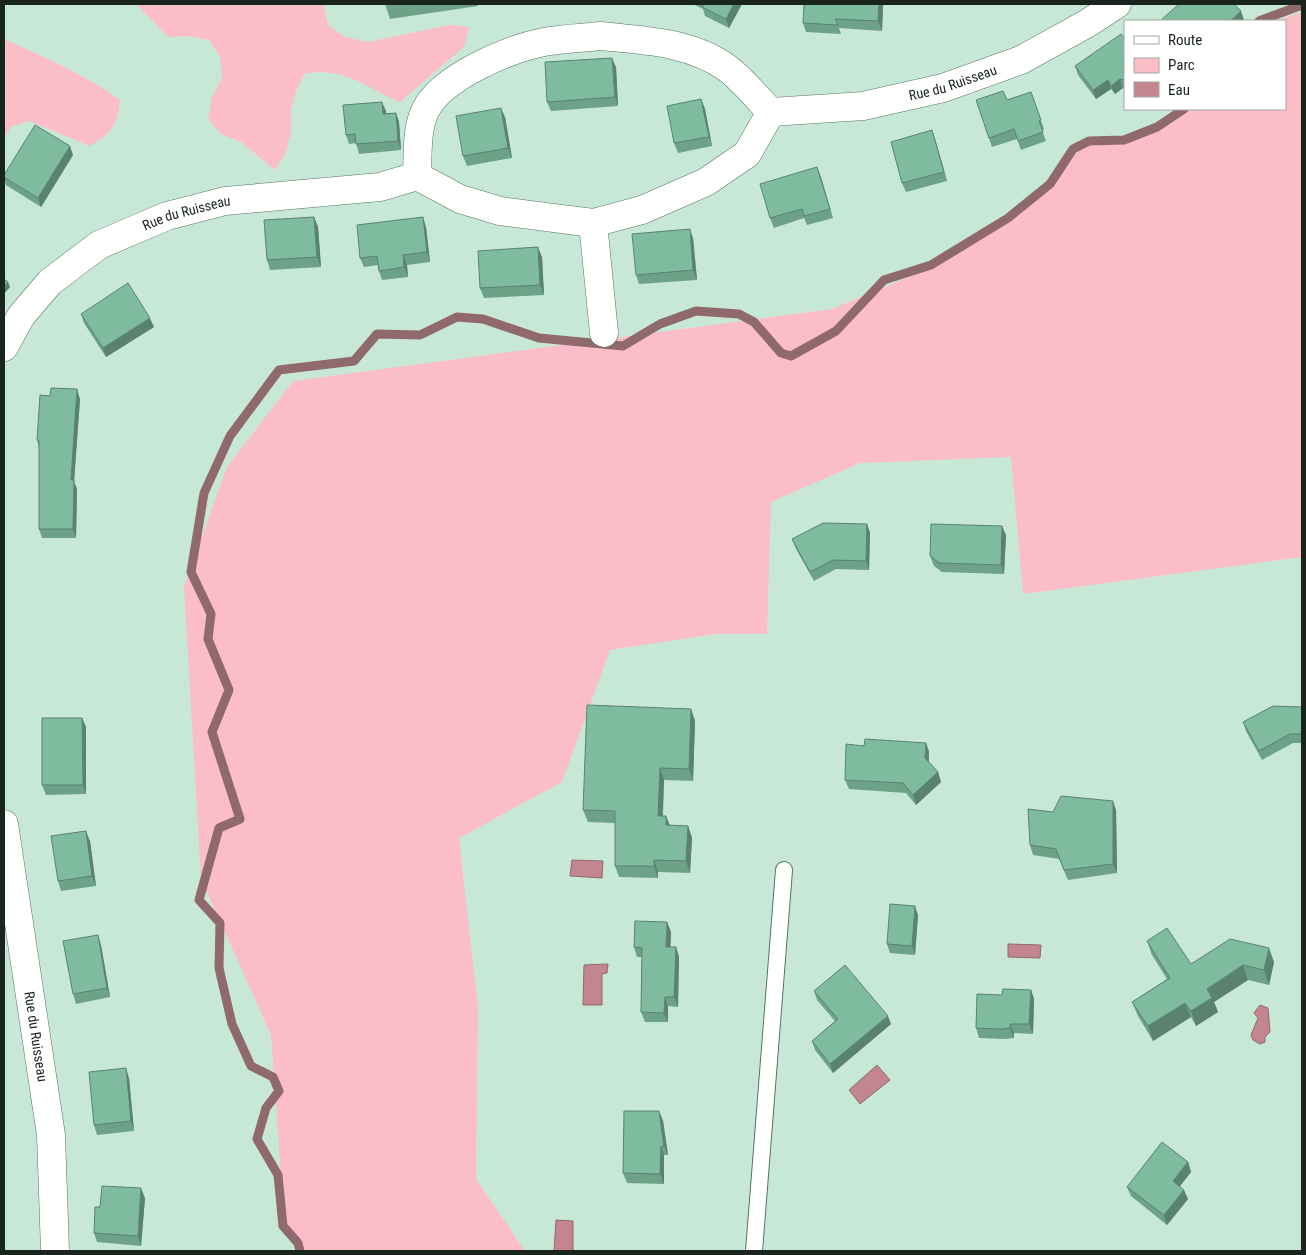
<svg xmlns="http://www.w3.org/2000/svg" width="1306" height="1255" font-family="'Roboto Condensed',sans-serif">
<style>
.green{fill:#fcbec6}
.water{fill:#c3868f;stroke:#90696d}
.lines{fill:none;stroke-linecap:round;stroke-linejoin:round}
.stream{stroke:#90696d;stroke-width:9}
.service-casing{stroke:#577465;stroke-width:18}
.minor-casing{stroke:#577465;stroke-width:29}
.service{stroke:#fff;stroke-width:16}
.minor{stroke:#fff;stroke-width:28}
.wall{fill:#6da188}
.shaded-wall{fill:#59836f}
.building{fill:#7fbb9e;stroke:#59836f}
.labels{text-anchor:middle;stroke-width:5;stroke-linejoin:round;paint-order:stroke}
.street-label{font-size:14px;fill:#19241f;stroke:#fff}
</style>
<rect width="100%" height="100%" fill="#c8e8d7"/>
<g class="green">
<path d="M 136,4 L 323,4 L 328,25 L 345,37 L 368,42 L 449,25 L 469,27 L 464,47 L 400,102 C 363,86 348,68 305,73 L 296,91 L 291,110 L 291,132 L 286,152 L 275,170 L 241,142 L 221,134 L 208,119 L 212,97 L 222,78 L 220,57 L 209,40 L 189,36 L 168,37 Z"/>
<path d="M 1302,12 L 1302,557 L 1023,594 L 1011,457 L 860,463 L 771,502 L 767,634 L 715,634 L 610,650 L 562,782 L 459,838 L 478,1008 L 476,1179 L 525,1251 L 299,1251 L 284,1217 L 271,1035 L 201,879 L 184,587 L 227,467 L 293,381 L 832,309 L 933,267 L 986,233 L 1048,190 L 1070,159 L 1086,144 L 1131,141 L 1175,121 L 1186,109 L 1285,109 L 1285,21 L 1275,21 Z"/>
<path d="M 4,39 C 44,57 84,74 120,100 C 117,126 112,133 90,146 L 29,121 L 11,127 L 4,138 Z"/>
</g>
<g class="water">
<path d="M 572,860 L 603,861 L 602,878 L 570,876 Z"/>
<path d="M 1008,944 L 1041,945 L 1040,958 L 1008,957 Z"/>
<path d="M 608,964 L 607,973 L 602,974 L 602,1005 L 583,1005 L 584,965 Z"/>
<path d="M 1260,1005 L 1268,1008 L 1270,1032 L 1265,1037 L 1265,1042 L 1260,1044 L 1253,1040 L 1251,1035 L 1258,1018 L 1254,1013 Z"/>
<path d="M 877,1065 L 890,1080 L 860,1104 L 849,1090 Z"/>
<path d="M 556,1220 L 573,1221 L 573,1251 L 554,1251 Z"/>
</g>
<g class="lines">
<g class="stream">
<path d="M 1259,21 L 1302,5"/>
<path d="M 300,1251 L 298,1243 L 283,1226 L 278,1175 L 257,1139 L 266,1108 L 279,1091 L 273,1077 L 251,1066 L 232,1024 L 219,968 L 220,923 L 199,900 L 219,828 L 240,819 L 212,732 L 229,690 L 208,639 L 211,614 L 191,572 L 204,493 L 230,436 L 279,370 L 354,361 L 377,334 L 420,335 L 457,317 L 483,319 L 539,338 L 623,346 L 660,324 L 696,311 L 739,314 L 754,322 L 781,353 L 791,356 L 836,331 L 884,280 L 931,265 L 1008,218 L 1050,184 L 1073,149 L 1089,141 L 1124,140 L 1157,127 L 1184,109"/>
</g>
<defs>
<path id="service" d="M 754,1251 L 784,870"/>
<g id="minor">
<path d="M 601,36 C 643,40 691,42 727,68 C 743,80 757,98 771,112 L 747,154 L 706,182 L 642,210 L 593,223 L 500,211 L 460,199 L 417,176 C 418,156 416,130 425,111 C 441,77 509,49 544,42 C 562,39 582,38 601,36 Z"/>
<path id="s1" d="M 771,112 L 863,106 L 943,88 L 1021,60 L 1088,23 L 1117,4"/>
<path d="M 593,223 L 604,333"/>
<path id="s2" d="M 4,347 L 21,316 L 50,282 L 99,245 L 167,216 L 225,201 L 380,187 L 417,176"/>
<path id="s3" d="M 4,824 L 51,1135 L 55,1251"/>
</g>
</defs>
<use href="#service" class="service-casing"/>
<use href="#minor" class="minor-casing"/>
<use href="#service" class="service"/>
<use href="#minor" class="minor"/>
</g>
<g class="wall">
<path d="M 385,4 L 477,4 L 478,6 L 390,19 Z"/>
<path d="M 693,4 L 742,4 L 729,28 L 705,16 L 703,9 Z"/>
<path d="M 883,4 L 882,31 L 839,28 L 841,34 L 806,32 L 803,23 Z"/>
<path d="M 1125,39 L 1125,88 L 1123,88 L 1115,94 L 1111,89 L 1096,99 L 1078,75 L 1075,66 Z"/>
<path d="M 616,67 L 618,106 L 551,111 L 547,102 Z"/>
<path d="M 1031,92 L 1044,129 L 1042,130 L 1046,141 L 1021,150 L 1017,139 L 992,147 L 976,100 L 1007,100 Z"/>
<path d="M 701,99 L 705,109 L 712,146 L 678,153 L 674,143 Z"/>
<path d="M 382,102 L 386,113 L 396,113 L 399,122 L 401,150 L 359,154 L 356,143 L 349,144 L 346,135 Z"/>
<path d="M 505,117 L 512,158 L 467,166 L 463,156 Z"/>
<path d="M 935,139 L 947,181 L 906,192 L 902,183 Z"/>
<path d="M 73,155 L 41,207 L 6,185 L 4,178 L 4,175 Z"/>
<path d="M 817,167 L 833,218 L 807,225 L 804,218 L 774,228 L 770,218 Z"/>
<path d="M 314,217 L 318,227 L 321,267 L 270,270 L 267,260 Z"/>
<path d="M 426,227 L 430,262 L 407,265 L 408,277 L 382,280 L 379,271 L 378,265 L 364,267 L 360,258 Z"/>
<path d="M 693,238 L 697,280 L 639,284 L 636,275 Z"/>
<path d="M 542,257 L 544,295 L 484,298 L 480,288 Z"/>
<path d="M 81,314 L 154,327 L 106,357 L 84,323 Z"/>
<path d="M 80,399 L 74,482 L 77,489 L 76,538 L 42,538 L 39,529 L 39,448 L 37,440 Z"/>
<path d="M 867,524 L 870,533 L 869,570 L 836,569 L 814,581 L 796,549 L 792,539 Z"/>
<path d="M 1006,535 L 1004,574 L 942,572 L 934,566 L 930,556 Z"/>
<path d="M 1302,707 L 1302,743 L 1293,743 L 1262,760 L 1246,731 L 1243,722 Z"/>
<path d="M 691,709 L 695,721 L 693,781 L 664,780 L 663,816 L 666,816 L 669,825 L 688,826 L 692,838 L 690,873 L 658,872 L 658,878 L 619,877 L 615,866 L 615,823 L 588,822 L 583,810 Z"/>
<path d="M 82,718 L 86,727 L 86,794 L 46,795 L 42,785 Z"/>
<path d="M 926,743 L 929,752 L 929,762 L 938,772 L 941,782 L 916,805 L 906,793 L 849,789 L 845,780 L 864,746 Z"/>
<path d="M 1116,810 L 1117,873 L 1068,880 L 1059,859 L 1033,855 L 1030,845 L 1053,812 Z"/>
<path d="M 90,841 L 96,886 L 61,891 L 58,881 Z"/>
<path d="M 918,915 L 915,955 L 890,953 L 887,944 Z"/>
<path d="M 667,922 L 671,932 L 670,947 L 676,947 L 679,957 L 678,1007 L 668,1006 L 668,1022 L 645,1022 L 641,1012 L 642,957 L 637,957 L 634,947 Z"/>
<path d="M 1147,941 L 1191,964 L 1274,962 L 1269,985 L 1248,980 L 1214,1002 L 1218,1012 L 1196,1026 L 1191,1017 L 1153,1041 L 1138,1016 L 1132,1002 L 1167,979 L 1152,955 Z"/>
<path d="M 101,945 L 110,997 L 76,1004 L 73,994 Z"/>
<path d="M 1031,990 L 1034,999 L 1033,1034 L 1014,1033 L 1014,1038 L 1005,1039 L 979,1038 L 976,1028 L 1002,995 Z"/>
<path d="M 814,991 L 891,1024 L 833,1073 L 815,1050 L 812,1041 L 835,1021 L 817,1000 Z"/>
<path d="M 129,1078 L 134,1131 L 97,1135 L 94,1125 Z"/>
<path d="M 659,1111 L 663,1121 L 668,1155 L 664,1155 L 664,1184 L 627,1183 L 623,1173 Z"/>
<path d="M 1188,1162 L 1191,1172 L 1180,1186 L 1188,1199 L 1167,1225 L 1131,1196 L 1127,1187 Z"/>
<path d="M 145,1198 L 141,1246 L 97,1242 L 94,1233 L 100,1207 Z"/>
</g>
<g class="shaded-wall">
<path d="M 734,4 L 742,4 L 729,28 L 726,19 Z"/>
<path d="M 879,4 L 883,4 L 882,31 L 878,21 Z"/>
<path d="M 1241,11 L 1244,20 L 1243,21 L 1230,21 Z"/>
<path d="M 612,58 L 616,67 L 618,106 L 615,97 Z"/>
<path d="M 1120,79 L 1123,88 L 1115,94 L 1111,86 Z"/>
<path d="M 1108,80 L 1111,89 L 1096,99 L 1093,90 Z"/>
<path d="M 701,99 L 705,109 L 712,146 L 709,137 Z"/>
<path d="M 382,102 L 386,111 L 386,123 L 383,114 Z"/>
<path d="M 501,108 L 505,117 L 512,158 L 508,148 Z"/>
<path d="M 396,113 L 399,122 L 401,150 L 398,141 Z"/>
<path d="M 932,130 L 935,139 L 947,181 L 944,172 Z"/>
<path d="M 70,146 L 73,155 L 41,207 L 38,198 Z"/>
<path d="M 817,167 L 821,177 L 833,218 L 830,209 Z"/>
<path d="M 314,217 L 318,227 L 321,267 L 317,257 Z"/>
<path d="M 423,217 L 426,227 L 430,262 L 427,252 Z"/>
<path d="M 690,229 L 693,238 L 697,280 L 693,270 Z"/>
<path d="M 538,247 L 542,257 L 544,295 L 540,285 Z"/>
<path d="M 403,255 L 407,265 L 408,277 L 404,267 Z"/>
<path d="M 8,282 L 10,287 L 4,294 L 4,287 Z"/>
<path d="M 150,318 L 154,327 L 106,357 L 103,348 Z"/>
<path d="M 77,389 L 80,399 L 74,482 L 77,489 L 76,538 L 73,529 L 71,480 Z"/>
<path d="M 867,524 L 870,533 L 869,570 L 866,561 Z"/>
<path d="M 1002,526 L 1006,535 L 1004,574 L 1001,565 Z"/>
<path d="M 691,709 L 695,721 L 693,781 L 689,769 Z"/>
<path d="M 82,718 L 86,727 L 86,794 L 83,785 Z"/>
<path d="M 926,743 L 929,752 L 928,767 L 925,758 Z"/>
<path d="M 660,768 L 664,780 L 662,828 L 658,816 Z"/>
<path d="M 938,772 L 941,782 L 916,805 L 913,795 Z"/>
<path d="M 1113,801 L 1116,810 L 1117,873 L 1113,864 Z"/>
<path d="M 666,816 L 671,828 L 666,825 Z"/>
<path d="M 688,826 L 692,838 L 690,873 L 686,861 Z"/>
<path d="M 86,831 L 90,841 L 96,886 L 92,876 Z"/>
<path d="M 654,860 L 658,872 L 658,878 L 654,866 Z"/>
<path d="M 915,906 L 918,915 L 915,955 L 912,946 Z"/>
<path d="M 667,922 L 671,932 L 670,957 L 666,947 Z"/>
<path d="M 98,935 L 101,945 L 110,997 L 107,988 Z"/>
<path d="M 676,947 L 679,957 L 678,1007 L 674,997 Z"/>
<path d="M 1269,948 L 1274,962 L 1269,985 L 1264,970 Z"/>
<path d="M 1243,965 L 1248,980 L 1214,1002 L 1218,1012 L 1196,1026 L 1191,1011 L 1207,989 Z"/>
<path d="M 1031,990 L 1034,999 L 1033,1034 L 1029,1024 Z"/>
<path d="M 665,997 L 668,1006 L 668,1022 L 664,1013 Z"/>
<path d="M 1185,1003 L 1191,1017 L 1153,1041 L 1148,1026 Z"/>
<path d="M 888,1016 L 891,1024 L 833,1073 L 830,1064 Z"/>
<path d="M 1010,1024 L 1014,1033 L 1014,1038 L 1010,1028 Z"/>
<path d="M 126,1068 L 129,1078 L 134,1131 L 131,1121 Z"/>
<path d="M 659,1111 L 663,1121 L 668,1155 L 664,1146 Z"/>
<path d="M 661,1146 L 664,1155 L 664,1184 L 660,1174 Z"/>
<path d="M 1188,1162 L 1191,1172 L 1176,1191 L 1173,1181 Z"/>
<path d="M 141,1188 L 145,1198 L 141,1246 L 138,1236 Z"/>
<path d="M 1184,1190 L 1188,1199 L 1167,1225 L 1164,1215 Z"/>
</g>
<g class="building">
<path d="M 704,4 L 734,4 L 726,19 L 702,7 Z"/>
<path d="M 804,4 L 879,4 L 878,21 L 835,19 L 838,25 L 803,23 Z"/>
<path d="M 1179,4 L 1234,4 L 1241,11 L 1230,21 L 1162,21 L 1161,20 Z"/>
<path d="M 1121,34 L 1125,39 L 1125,80 L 1120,79 L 1111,86 L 1108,80 L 1093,90 L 1075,66 Z"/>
<path d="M 612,58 L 615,97 L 547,102 L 545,62 Z"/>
<path d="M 1003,91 L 1007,100 L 1031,92 L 1041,120 L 1039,121 L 1043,132 L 1018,141 L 1014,129 L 989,138 L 976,100 Z"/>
<path d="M 701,99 L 709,137 L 674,143 L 667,106 Z"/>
<path d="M 382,102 L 383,114 L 396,113 L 398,141 L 356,144 L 355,134 L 346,135 L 343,105 Z"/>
<path d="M 501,108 L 508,148 L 463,156 L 456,116 Z"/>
<path d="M 35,125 L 70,146 L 38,198 L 4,177 L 4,175 Z"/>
<path d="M 932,130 L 944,172 L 902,183 L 891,142 Z"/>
<path d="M 817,167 L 830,209 L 804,216 L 802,209 L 770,218 L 760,184 Z"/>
<path d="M 314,217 L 317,257 L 267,260 L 264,220 Z"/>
<path d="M 423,217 L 427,252 L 403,255 L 404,267 L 379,271 L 377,256 L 360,258 L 357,225 Z"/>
<path d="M 690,229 L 693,270 L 636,275 L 632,234 Z"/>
<path d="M 538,247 L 540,285 L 480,288 L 478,251 Z"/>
<path d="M 4,279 L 8,282 L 4,287 Z"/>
<path d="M 128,283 L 150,318 L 103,348 L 81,314 Z"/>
<path d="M 51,388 L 77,389 L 71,480 L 74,480 L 73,529 L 39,529 L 39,440 L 37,440 L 40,395 L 50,396 Z"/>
<path d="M 823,523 L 867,524 L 866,561 L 833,560 L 810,572 L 792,539 Z"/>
<path d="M 931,524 L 1002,526 L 1001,565 L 939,563 L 930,556 Z"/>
<path d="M 587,705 L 691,709 L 689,769 L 660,768 L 658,816 L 666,816 L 666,825 L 688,826 L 686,861 L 654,860 L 654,866 L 615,866 L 615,811 L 583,810 Z"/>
<path d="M 1273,706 L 1302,707 L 1302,734 L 1290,734 L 1259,751 L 1243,722 Z"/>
<path d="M 42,718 L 82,718 L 83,785 L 42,785 Z"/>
<path d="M 865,739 L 926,743 L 925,758 L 938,772 L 913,795 L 903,783 L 845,780 L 846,744 L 864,746 Z"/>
<path d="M 1061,796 L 1113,801 L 1113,864 L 1064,870 L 1056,849 L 1030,845 L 1028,809 L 1053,812 Z"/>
<path d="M 86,831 L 92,876 L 58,881 L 51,836 Z"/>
<path d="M 890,904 L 915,906 L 912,946 L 887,944 Z"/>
<path d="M 635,921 L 667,922 L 666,947 L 676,947 L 674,997 L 665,997 L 664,1013 L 641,1012 L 642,948 L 634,947 Z"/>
<path d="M 1167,928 L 1191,964 L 1230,939 L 1269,948 L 1264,970 L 1243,965 L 1207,989 L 1212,998 L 1191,1011 L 1185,1003 L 1148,1026 L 1132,1002 L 1170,978 L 1147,941 Z"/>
<path d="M 98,935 L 107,988 L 73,994 L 63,941 Z"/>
<path d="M 845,965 L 888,1016 L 830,1064 L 812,1041 L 838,1019 L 814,991 Z"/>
<path d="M 1003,989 L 1031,990 L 1029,1024 L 1010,1024 L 1010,1028 L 1002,1029 L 976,1028 L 977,994 L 1002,995 Z"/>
<path d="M 126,1068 L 131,1121 L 94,1125 L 89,1072 Z"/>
<path d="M 624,1111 L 659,1111 L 664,1146 L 661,1146 L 660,1174 L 623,1173 Z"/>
<path d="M 1162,1142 L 1188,1162 L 1173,1181 L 1184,1190 L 1164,1215 L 1127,1187 Z"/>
<path d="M 102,1186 L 141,1188 L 138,1236 L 94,1233 L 95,1207 L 100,1207 Z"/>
</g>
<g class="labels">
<g class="street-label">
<text dy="5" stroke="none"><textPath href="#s1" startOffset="185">Rue du Ruisseau</textPath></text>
<text dy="5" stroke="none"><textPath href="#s2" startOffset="235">Rue du Ruisseau</textPath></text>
<text dy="5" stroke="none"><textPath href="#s3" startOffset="215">Rue du Ruisseau</textPath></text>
</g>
</g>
<rect width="1306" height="1255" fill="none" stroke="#19241f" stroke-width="10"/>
<rect x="1124" y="20" width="162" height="90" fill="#ffffff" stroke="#a3a7a5"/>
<rect x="1134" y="36" width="25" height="8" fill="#ffffff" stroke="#a3a7a5"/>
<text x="1168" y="45" font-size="15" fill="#19241f">Route</text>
<rect x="1134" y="58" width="25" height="15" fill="#fcbec6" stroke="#a3a7a5"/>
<text x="1168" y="70" font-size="15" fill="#19241f">Parc</text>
<rect x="1134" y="82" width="25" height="15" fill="#c3868f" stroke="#a3a7a5"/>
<text x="1168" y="95" font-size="15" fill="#19241f">Eau</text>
</svg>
